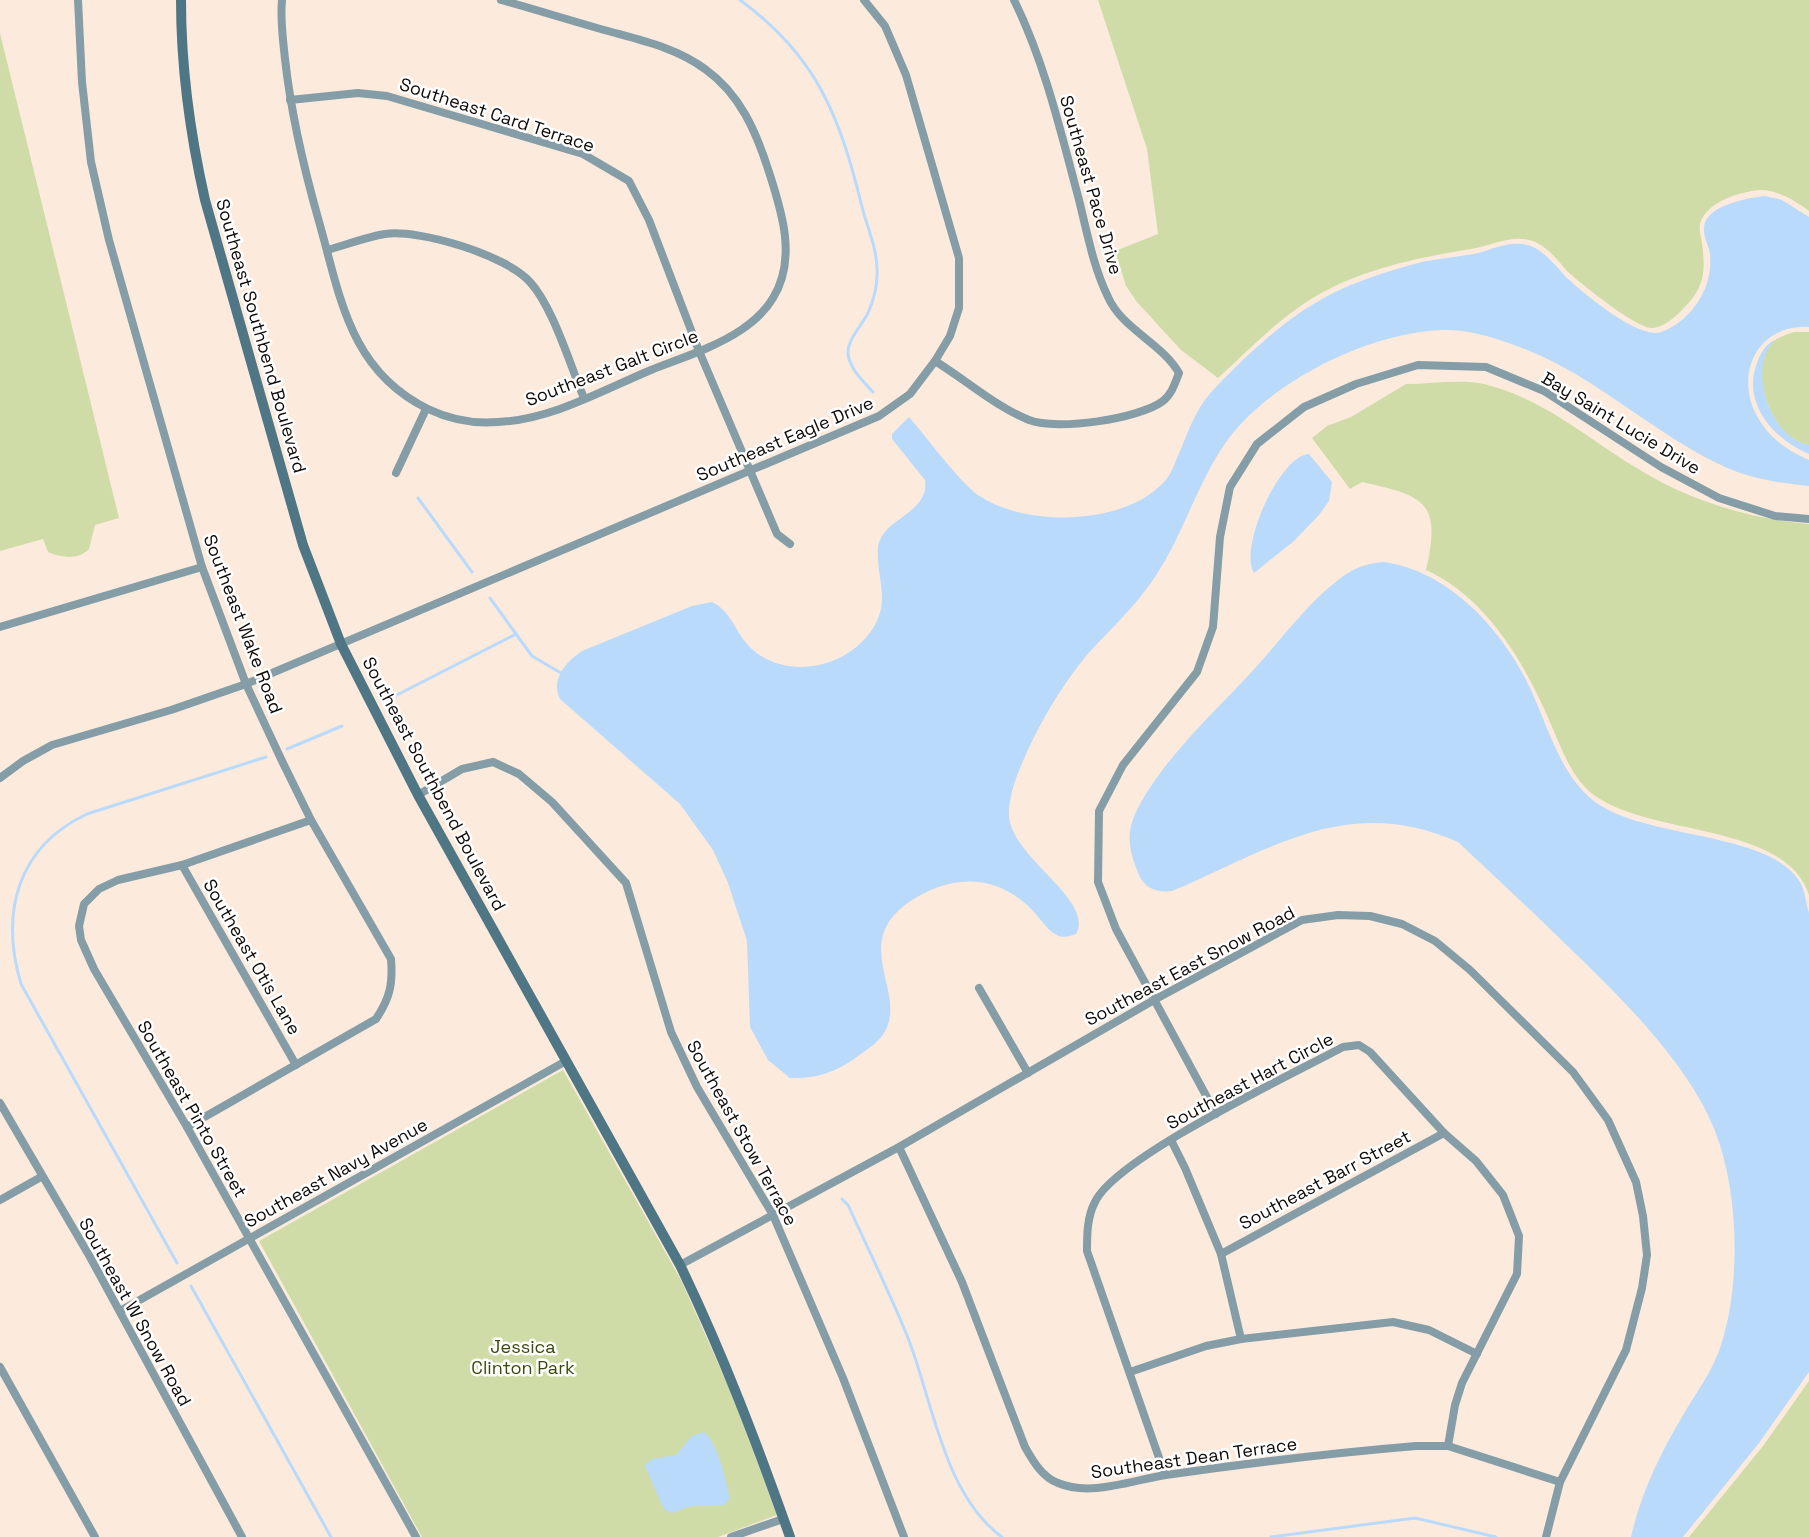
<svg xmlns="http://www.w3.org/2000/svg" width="1809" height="1537" font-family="'Space Grotesk',sans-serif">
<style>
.green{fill:#cfdca8}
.water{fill:#b9dafa}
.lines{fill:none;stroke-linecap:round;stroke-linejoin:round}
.stream{stroke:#b9dafa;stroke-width:3}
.street{stroke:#849da7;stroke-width:8}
.secondary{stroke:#4f7684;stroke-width:10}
.labels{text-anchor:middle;stroke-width:5;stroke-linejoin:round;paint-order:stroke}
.street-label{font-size:18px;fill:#0f0a06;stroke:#fff}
.park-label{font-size:18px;fill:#3c470c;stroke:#fff}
</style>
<rect width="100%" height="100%" fill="#fcebdd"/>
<g class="green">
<path d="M 1098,0 L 1809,0 L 1809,211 C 1796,201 1776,189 1759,190 C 1740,192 1709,201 1701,221 C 1698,228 1701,235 1702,243 C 1706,275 1704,289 1680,312 C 1674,318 1663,327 1653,328 C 1638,330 1580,283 1567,271 C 1560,263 1553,254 1545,248 C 1522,229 1497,244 1471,249 C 1416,258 1356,270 1308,301 C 1275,322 1247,352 1218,378 L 1181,350 L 1137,302 L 1126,286 L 1115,251 L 1158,234 L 1147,149 Z"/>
<path d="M 0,33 L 119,518 L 95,525 L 89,549 C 79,560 61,558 48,552 L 43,539 L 0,551 Z"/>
<path d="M 1794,332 L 1809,332 L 1809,445 C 1774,439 1754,385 1764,353 C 1768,340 1783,336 1794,332 Z"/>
<path d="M 1406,384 C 1431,384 1460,379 1484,384 C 1544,398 1589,440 1640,470 C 1690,501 1751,519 1809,524 L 1809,895 C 1785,822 1651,837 1594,795 C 1571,778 1561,747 1550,722 C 1524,662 1487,598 1426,570 C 1442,501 1424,496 1362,482 L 1350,489 L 1312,438 L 1327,426 L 1351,417 Z"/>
<path d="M 563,1070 L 681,1280 L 733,1397 L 777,1515 L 718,1537 L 422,1537 L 259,1241 Z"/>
<path d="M 1809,1381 L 1809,1537 L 1689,1537 L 1763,1446 Z"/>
</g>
<g class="water">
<path d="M 1765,196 L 1782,200 L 1809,217 L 1809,327 C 1758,324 1734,373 1757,416 C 1768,437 1788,451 1809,460 L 1809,486 C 1780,483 1751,479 1725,467 C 1655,435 1598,378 1527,350 C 1501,340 1472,329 1443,330 C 1369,332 1266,383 1224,445 C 1193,491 1180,547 1144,592 C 1127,615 1105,634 1086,656 C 1059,689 1036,729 1020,768 C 1014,782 1008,802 1009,817 C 1013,859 1095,900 1076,934 C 1070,936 1065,938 1059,936 C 1048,932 1041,919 1033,911 C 1000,876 958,873 917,897 C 842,941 913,994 882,1036 C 875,1045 863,1052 854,1059 C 834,1073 814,1079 790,1078 L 768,1060 L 750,1027 L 747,941 L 728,883 L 713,850 L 680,804 L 560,699 C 550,679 567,661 582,651 L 692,606 L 712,602 C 733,612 736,636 753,650 C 792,684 861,664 879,616 C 887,594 876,571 878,548 C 881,518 930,514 925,480 L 892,439 L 892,434 L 909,417 C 926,436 962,486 981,497 C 1028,527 1122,525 1162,484 C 1172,475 1175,461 1181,449 C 1190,426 1199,403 1217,386 C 1241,361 1282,322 1312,305 C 1345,284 1384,272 1422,262 C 1441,258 1460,257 1478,253 C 1493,249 1506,242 1522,244 C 1541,246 1554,264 1566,277 C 1583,293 1639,340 1661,332 C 1691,321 1713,288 1710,256 C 1710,247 1703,238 1704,228 C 1705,205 1748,198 1765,196 Z"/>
<path d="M 1775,340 C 1746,368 1770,438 1809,445 L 1809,454 C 1775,440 1743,405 1756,366 C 1759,356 1765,344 1775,340 Z"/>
<path d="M 1309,454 L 1332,482 L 1329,501 L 1319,515 L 1294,541 L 1254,573 C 1238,548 1280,455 1309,454 Z"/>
<path d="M 1384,562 C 1449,571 1503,630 1530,688 C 1547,724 1558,768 1588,796 C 1635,841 1767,828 1800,882 C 1805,891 1806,903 1809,913 L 1809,1372 L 1759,1443 L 1683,1537 L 1631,1537 C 1641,1493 1659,1456 1682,1417 C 1695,1394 1713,1371 1721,1345 C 1741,1284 1739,1192 1715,1131 C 1686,1057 1607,984 1550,929 C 1520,900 1489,871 1458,842 C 1348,793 1271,849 1172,891 C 1158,893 1145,889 1139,875 C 1129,851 1125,834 1137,810 C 1162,759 1219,708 1257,666 C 1283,637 1307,604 1338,580 C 1352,569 1366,563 1384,562 Z"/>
<path d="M 704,1432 C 719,1446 725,1478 730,1498 L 724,1505 L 692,1506 L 672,1513 L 664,1509 L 645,1466 C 651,1456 665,1458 676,1455 L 692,1436 Z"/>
</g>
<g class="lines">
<g class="stream">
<path d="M 740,0 C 817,56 840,117 862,207 C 867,226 877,249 877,269 C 878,285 874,299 868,313 C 862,325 847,340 848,354 C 850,369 863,381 873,392"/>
<path d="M 418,498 L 472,572"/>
<path d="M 490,598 L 532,656 L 561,673"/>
<path d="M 387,700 L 516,634"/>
<path d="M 287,749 L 342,726"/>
<path d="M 842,1199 L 848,1205 C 868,1249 890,1293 908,1338 C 933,1402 944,1495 1002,1537"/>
<path d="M 177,1263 L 21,984 C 0,913 17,847 87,814 L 266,757"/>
<path d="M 191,1286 L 331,1537"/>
<path d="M 1271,1537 L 1415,1518 L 1496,1537"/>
</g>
<g class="street">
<path d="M 78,0 L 82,82 L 91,162 L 109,240 L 202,567 L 246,684 L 282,761 L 311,820 L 391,959 C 393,984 390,998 376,1019 L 187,1127"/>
<path d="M 282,0 C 280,20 283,39 285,59 C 291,113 303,165 318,218 C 340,294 348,370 428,409 C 449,419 474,424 498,422 C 551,420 603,390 651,370 C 681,358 714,348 741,330 C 753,322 766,310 773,298 C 797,259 782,212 769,172 C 756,131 740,94 705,69 C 677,48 641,40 608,31 C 572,21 537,10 501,0"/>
<path d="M 290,100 L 358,93 L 387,96 L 583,154 L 629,181 L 649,220 L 699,351 L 777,534 L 790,544"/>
<path d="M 327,250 C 346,245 366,237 385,234 C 420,229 506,255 530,282 C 553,307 570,365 584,398"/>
<path d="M 935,361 C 966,380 996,407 1029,420 C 1057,431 1139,419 1163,401 C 1172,394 1175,383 1179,373 C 1162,343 1122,329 1108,297 C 1093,266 1087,232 1079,200 C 1061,133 1045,63 1014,0"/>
<path d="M 396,473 L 426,409"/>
<path d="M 0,627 L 202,567"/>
<path d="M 0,778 L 23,761 L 52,745 L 171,710 L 246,684 L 879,416 L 910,394 L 935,361 L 950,336 L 959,308 L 959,258 L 906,75 L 885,26 L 864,0"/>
<path d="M 418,795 L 462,769 L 493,762 L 519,774 L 552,802 L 626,883 L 671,1032 L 697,1087 L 773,1215 L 843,1378 L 904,1537"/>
<path d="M 311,820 L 182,865 L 118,880 L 99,889 L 84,904 L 79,926 L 81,940 L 94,969 L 187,1127 L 416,1537"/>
<path d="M 182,865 L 296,1065"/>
<path d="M 979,988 L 1028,1073"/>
<path d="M 0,1103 L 90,1257 L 242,1537"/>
<path d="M 1216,1114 L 1116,929 L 1098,882 L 1099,811 L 1123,765 L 1197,672 L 1213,627 L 1220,537 L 1230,487 L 1257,444 L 1304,407 L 1356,384 L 1418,365 L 1486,367 L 1544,391 L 1661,467 L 1719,498 L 1775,516 L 1809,519"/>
<path d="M 1171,1140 L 1185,1168 L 1221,1254 L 1241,1339"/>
<path d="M 899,1147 L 962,1282 L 1025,1447 C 1033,1461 1042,1477 1058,1483 C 1090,1497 1133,1480 1166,1475 C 1249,1463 1332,1453 1416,1446 L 1448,1446 L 1560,1482"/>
<path d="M 0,1200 L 41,1177"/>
<path d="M 1221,1254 L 1444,1133"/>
<path d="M 680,1265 L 899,1147 L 1154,1000 L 1302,920 L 1338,915 L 1370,916 L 1402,924 L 1435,941 L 1470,970 L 1573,1072 L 1608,1120 L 1636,1182 L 1643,1216 L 1647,1255 L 1642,1288 L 1626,1350 L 1560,1482 L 1546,1537"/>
<path d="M 120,1311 L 566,1061"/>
<path d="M 0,1367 L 95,1537"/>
<path d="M 1130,1372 L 1206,1346 L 1241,1339 L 1393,1322 L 1429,1330 L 1477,1354"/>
<path d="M 1165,1475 L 1087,1251 C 1087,1235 1087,1217 1095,1202 C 1116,1157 1293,1074 1343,1047 L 1359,1045 L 1370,1052 L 1444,1133 L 1476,1161 L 1503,1195 L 1519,1236 L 1517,1274 L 1462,1383 L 1455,1405 L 1448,1446"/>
<path d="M 731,1537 L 783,1519"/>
</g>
<path class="secondary" d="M 181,0 C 181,69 190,134 205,200 L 303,545 L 341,644 L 418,795 L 680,1265 C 723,1354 757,1444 790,1537"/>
</g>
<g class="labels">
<g class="street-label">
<text transform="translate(497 115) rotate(18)" y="6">Southeast Card Terrace</text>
<text transform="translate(1091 185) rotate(74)" y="6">Southeast Pace Drive</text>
<text transform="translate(261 336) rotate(74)" y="6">Southeast Southbend Boulevard</text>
<text transform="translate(612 368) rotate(-21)" y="6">Southeast Galt Circle</text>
<text transform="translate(1621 423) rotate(31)" y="6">Bay Saint Lucie Drive</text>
<text transform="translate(785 439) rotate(-23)" y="6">Southeast Eagle Drive</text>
<text transform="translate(243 624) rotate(69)" y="6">Southeast Wake Road</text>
<text transform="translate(434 784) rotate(62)" y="6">Southeast Southbend Boulevard</text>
<text transform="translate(252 957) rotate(60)" y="6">Southeast Otis Lane</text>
<text transform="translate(1190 966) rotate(-28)" y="6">Southeast East Snow Road</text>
<text transform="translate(1250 1081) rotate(-28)" y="6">Southeast Hart Circle</text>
<text transform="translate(192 1109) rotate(60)" y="6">Southeast Pinto Street</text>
<text transform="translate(742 1133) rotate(61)" y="6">Southeast Stow Terrace</text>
<text transform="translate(336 1173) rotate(-29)" y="6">Southeast Navy Avenue</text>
<text transform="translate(1325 1180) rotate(-28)" y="6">Southeast Barr Street</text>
<text transform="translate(135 1312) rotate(61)" y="6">Southeast W Snow Road</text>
<text transform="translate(1194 1458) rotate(-8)" y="6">Southeast Dean Terrace</text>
</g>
<g class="park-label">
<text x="523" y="1353">Jessica<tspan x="523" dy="21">Clinton Park</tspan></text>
</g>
</g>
</svg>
